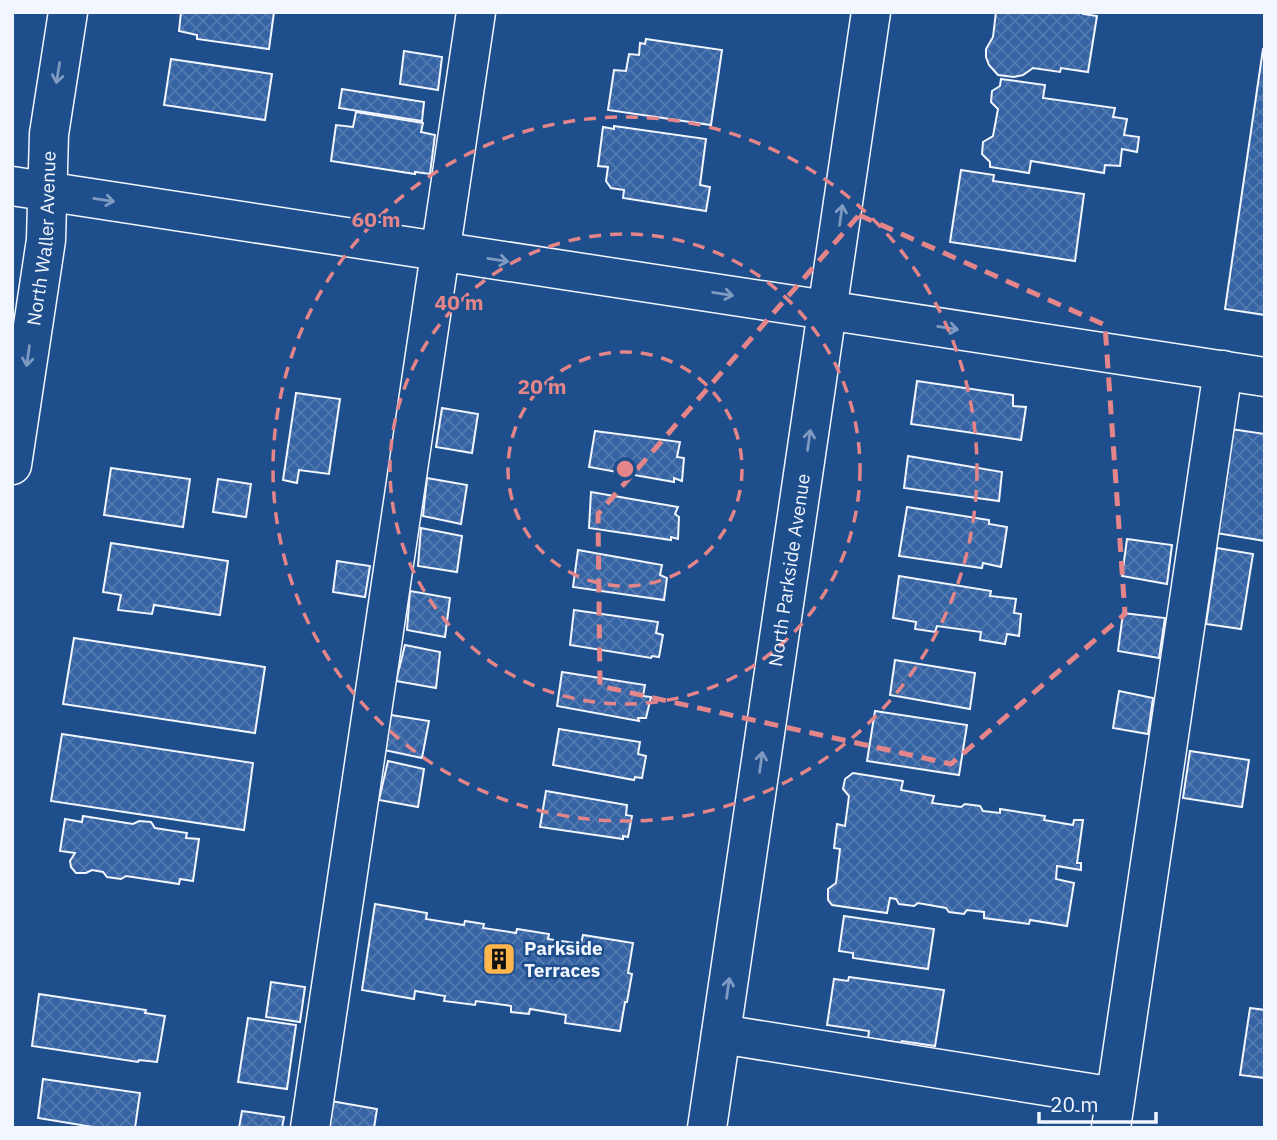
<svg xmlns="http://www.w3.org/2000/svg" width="1277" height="1140" font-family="'IBM Plex Sans',sans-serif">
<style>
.building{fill:url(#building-cross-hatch);stroke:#f2f6ff;stroke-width:2}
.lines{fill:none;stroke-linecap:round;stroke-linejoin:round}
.minor-casing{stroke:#f2f6ff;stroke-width:41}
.minor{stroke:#1f4e8c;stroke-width:38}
.oneway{stroke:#7e9ac0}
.marked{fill:none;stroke:#e38589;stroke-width:5;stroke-dasharray:14 9;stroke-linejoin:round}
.ring{fill:none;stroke:#e38589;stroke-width:3.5;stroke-dasharray:12 9}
.labels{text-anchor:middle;stroke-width:5;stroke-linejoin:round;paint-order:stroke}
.street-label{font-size:19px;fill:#f2f6ff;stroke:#1f4e8c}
.poi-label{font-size:19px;font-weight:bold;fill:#f2f6ff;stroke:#1f4e8c;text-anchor:start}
.centre{fill:#e38589;stroke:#1f4e8c;stroke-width:3.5}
.ring-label{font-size:21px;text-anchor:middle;font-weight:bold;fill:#e38589;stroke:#1f4e8c;stroke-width:5;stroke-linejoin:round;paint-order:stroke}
</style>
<defs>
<pattern id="building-cross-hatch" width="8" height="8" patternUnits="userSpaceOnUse" patternTransform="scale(1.75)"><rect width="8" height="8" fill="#3563a3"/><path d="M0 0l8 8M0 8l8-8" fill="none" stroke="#537ab1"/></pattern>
</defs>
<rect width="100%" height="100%" fill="#1f4e8c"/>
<g class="building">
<path d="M 181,12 L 274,12 L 269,49 L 197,39 L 197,35 L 179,31 Z"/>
<path d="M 996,12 L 1083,12 L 1083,14 L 1097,16 L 1088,72 L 1061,68 L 1060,72 L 1033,68 L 1023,75 L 1014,77 L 998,75 L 989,65 L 986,57 L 986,49 L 993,37 Z"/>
<path d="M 646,39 L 722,50 L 711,125 L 608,110 L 614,70 L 626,71 L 629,54 L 639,55 L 640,43 L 645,44 Z"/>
<path d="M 1263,49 L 1265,49 L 1265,315 L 1225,309 Z"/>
<path d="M 404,51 L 442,57 L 438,90 L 400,84 Z"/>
<path d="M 171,59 L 272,74 L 265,120 L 164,105 Z"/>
<path d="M 1001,79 L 1045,85 L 1043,98 L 1115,108 L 1113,117 L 1127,119 L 1124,135 L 1139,137 L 1137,152 L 1122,149 L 1120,166 L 1105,165 L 1104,173 L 1031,161 L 1029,173 L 990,167 L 990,162 L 982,154 L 983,142 L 993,136 L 998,109 L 991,102 L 992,91 L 1000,86 Z"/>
<path d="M 342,89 L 424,102 L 422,121 L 339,108 Z"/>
<path d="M 356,112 L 423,123 L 421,132 L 435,135 L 430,174 L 415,172 L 415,174 L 331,161 L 336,125 L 353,127 Z"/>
<path d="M 614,126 L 706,139 L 700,185 L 710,187 L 706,211 L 623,198 L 624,190 L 611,188 L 606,181 L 608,167 L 598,166 L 603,127 L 614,129 Z"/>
<path d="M 961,170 L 994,175 L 993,181 L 1084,194 L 1075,261 L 950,242 Z"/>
<path d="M 917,381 L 1013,395 L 1013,406 L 1026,407 L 1021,440 L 911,424 Z"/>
<path d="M 296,393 L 340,399 L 329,474 L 299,470 L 297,483 L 283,480 Z"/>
<path d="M 442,408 L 478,414 L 472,453 L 436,447 Z"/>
<path d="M 1231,429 L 1265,434 L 1265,541 L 1216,533 Z"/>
<path d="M 595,431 L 680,442 L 677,457 L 684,458 L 682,481 L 674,478 L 674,482 L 589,467 Z"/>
<path d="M 908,456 L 1002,472 L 999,501 L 904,488 Z"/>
<path d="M 111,468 L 190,479 L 183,527 L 104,515 Z"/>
<path d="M 427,478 L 467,485 L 461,524 L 423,516 Z"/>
<path d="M 218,479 L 251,484 L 246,517 L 213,512 Z"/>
<path d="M 591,492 L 678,507 L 675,514 L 679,517 L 678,539 L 671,537 L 671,540 L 589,528 Z"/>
<path d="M 907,507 L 989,520 L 989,524 L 1007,527 L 1001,567 L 983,563 L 982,568 L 899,556 Z"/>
<path d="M 421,528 L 462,536 L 457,572 L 418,566 Z"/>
<path d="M 1127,539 L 1172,545 L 1167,584 L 1122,576 Z"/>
<path d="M 111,543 L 228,561 L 220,615 L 154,605 L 152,614 L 118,610 L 121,595 L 103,592 Z"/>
<path d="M 1217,548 L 1253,554 L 1241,629 L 1206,624 Z"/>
<path d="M 578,550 L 662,565 L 660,575 L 667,578 L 664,600 L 573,587 Z"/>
<path d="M 337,561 L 370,566 L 365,597 L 333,592 Z"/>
<path d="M 899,576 L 991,591 L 990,596 L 1016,599 L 1014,613 L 1021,614 L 1019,636 L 1007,634 L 1005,644 L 980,640 L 981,632 L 937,626 L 935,632 L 915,629 L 916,622 L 893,618 Z"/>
<path d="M 410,591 L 450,598 L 445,637 L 407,630 Z"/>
<path d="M 574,610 L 658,622 L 656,633 L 663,635 L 659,657 L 652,656 L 651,658 L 570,645 Z"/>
<path d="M 1123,613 L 1165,618 L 1159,658 L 1118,651 Z"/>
<path d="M 74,638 L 265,667 L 255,733 L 63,704 Z"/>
<path d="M 405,645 L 440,652 L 436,688 L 396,681 Z"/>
<path d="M 895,660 L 975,673 L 970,709 L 890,695 Z"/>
<path d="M 562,672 L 645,685 L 643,696 L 651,697 L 646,718 L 638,718 L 639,721 L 557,706 Z"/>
<path d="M 1119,691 L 1153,698 L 1148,734 L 1113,728 Z"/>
<path d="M 875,711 L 967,725 L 959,775 L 867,761 Z"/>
<path d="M 391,715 L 429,721 L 422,758 L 384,750 Z"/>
<path d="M 559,729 L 640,742 L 638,754 L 646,756 L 642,778 L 635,777 L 634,780 L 553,765 Z"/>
<path d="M 62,734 L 253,763 L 244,830 L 51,801 Z"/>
<path d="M 1190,751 L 1249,760 L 1242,807 L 1183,798 Z"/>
<path d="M 388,761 L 424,769 L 418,807 L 379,800 Z"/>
<path d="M 853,773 L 903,781 L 901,790 L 934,796 L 932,803 L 961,807 L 965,804 L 980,806 L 983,811 L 1000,813 L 1000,809 L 1045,816 L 1044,820 L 1073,825 L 1074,820 L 1083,820 L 1077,863 L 1081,863 L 1081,870 L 1057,866 L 1056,879 L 1074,883 L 1067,926 L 1030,920 L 1029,924 L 984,918 L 984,912 L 967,910 L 964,914 L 949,912 L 946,908 L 918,903 L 914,906 L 899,904 L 896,899 L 890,898 L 887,913 L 832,905 L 828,900 L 828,889 L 836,883 L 840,849 L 834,848 L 837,824 L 845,826 L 849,796 L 843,789 L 845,779 Z"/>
<path d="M 546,791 L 627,805 L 626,815 L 632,816 L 628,837 L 623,836 L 623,839 L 540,827 Z"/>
<path d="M 83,816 L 133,824 L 139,821 L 151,822 L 155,828 L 187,833 L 186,838 L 199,839 L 193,881 L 180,879 L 179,884 L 126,876 L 121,879 L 107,877 L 103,872 L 92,870 L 86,873 L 76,873 L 71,867 L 70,861 L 75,853 L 60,851 L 65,819 L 82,822 Z"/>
<path d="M 375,904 L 427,913 L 426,919 L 464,925 L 465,921 L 484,924 L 483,928 L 516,933 L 517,929 L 549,934 L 548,939 L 581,944 L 583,935 L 633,943 L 628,973 L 632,974 L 627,1002 L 625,1002 L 620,1031 L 565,1023 L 566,1015 L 530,1009 L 529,1014 L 511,1012 L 511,1006 L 476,1001 L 475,1005 L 444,1001 L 445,996 L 415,991 L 414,999 L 362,990 Z"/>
<path d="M 844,916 L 934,929 L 928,969 L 853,958 L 853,953 L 839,951 Z"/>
<path d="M 849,977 L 944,990 L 935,1046 L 902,1041 L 901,1043 L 868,1038 L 869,1031 L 827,1025 L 834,979 L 848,981 Z"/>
<path d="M 271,982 L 305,987 L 300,1022 L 266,1017 Z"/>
<path d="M 39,994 L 146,1010 L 145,1013 L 165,1016 L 157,1062 L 139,1060 L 138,1062 L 32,1046 Z"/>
<path d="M 1250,1008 L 1265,1010 L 1265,1078 L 1240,1075 Z"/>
<path d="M 248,1018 L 296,1025 L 287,1089 L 238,1082 Z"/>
<path d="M 43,1079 L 140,1093 L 135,1128 L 99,1128 L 38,1118 Z"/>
<path d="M 331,1101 L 377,1109 L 374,1128 L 327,1128 Z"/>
<path d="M 242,1111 L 284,1117 L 282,1128 L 239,1128 Z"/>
</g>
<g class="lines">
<defs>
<g id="minor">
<path d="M 12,186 L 1265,377"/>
<path id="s1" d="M 12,465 L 46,240 L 49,134 L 68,12"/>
<path d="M 721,1034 L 1115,1097"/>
<path d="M 310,1128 L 476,12"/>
<path id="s2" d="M 707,1128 L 871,12"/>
<path d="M 1111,1128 L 1223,370"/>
</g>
</defs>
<use href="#minor" class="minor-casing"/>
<use href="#minor" class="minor"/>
</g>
<defs><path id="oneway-shaft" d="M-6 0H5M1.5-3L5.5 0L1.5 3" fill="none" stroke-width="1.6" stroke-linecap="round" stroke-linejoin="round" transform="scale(1.75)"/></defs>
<g class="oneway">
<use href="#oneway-shaft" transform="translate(58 73) rotate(99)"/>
<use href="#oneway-shaft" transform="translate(104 200) rotate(9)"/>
<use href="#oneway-shaft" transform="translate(841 215) rotate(-82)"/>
<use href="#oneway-shaft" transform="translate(498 260) rotate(9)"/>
<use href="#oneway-shaft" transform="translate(723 294) rotate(9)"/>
<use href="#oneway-shaft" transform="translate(948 328) rotate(9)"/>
<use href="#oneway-shaft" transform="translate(28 356) rotate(98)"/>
<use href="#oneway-shaft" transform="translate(809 440) rotate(-82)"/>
<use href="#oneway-shaft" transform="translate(761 762) rotate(-82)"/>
<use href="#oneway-shaft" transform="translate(728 988) rotate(-82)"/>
</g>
<path class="marked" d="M 859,215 L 1105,325 L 1125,614 L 951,764 L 600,686 L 598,514 Z"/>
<g class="ring">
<circle cx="625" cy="469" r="117"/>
<circle cx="625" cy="469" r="235"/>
<circle cx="625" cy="469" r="352"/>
</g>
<defs>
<symbol id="building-square" viewBox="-11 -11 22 22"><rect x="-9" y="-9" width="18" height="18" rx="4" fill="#ffb74d" stroke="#1f4e8c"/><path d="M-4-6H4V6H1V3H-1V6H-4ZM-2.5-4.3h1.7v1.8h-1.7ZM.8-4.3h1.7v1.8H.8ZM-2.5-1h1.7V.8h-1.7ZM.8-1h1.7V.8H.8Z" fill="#111"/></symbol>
</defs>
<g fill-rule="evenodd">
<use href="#building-square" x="480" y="940" width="38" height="38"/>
</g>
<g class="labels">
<g class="street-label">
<text dy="7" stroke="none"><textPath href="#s1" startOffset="229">North Waller Avenue</textPath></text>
<text dy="7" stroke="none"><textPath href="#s2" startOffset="564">North Parkside Avenue</textPath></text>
</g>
<g class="poi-label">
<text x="524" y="955">Parkside<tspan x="524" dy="22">Terraces</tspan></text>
</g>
</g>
<circle cx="625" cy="469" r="10" class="centre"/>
<g class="ring-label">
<text x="376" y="227">60 m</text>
<text x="459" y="310">40 m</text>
<text x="542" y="394">20 m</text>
</g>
<rect width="1277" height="1140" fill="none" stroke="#f2f6ff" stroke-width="28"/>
<path d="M1039 1112v10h117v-10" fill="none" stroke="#f2f6ff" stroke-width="3.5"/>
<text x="1050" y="1112" font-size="21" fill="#f2f6ff" stroke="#1f4e8c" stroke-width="5" paint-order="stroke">20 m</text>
</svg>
